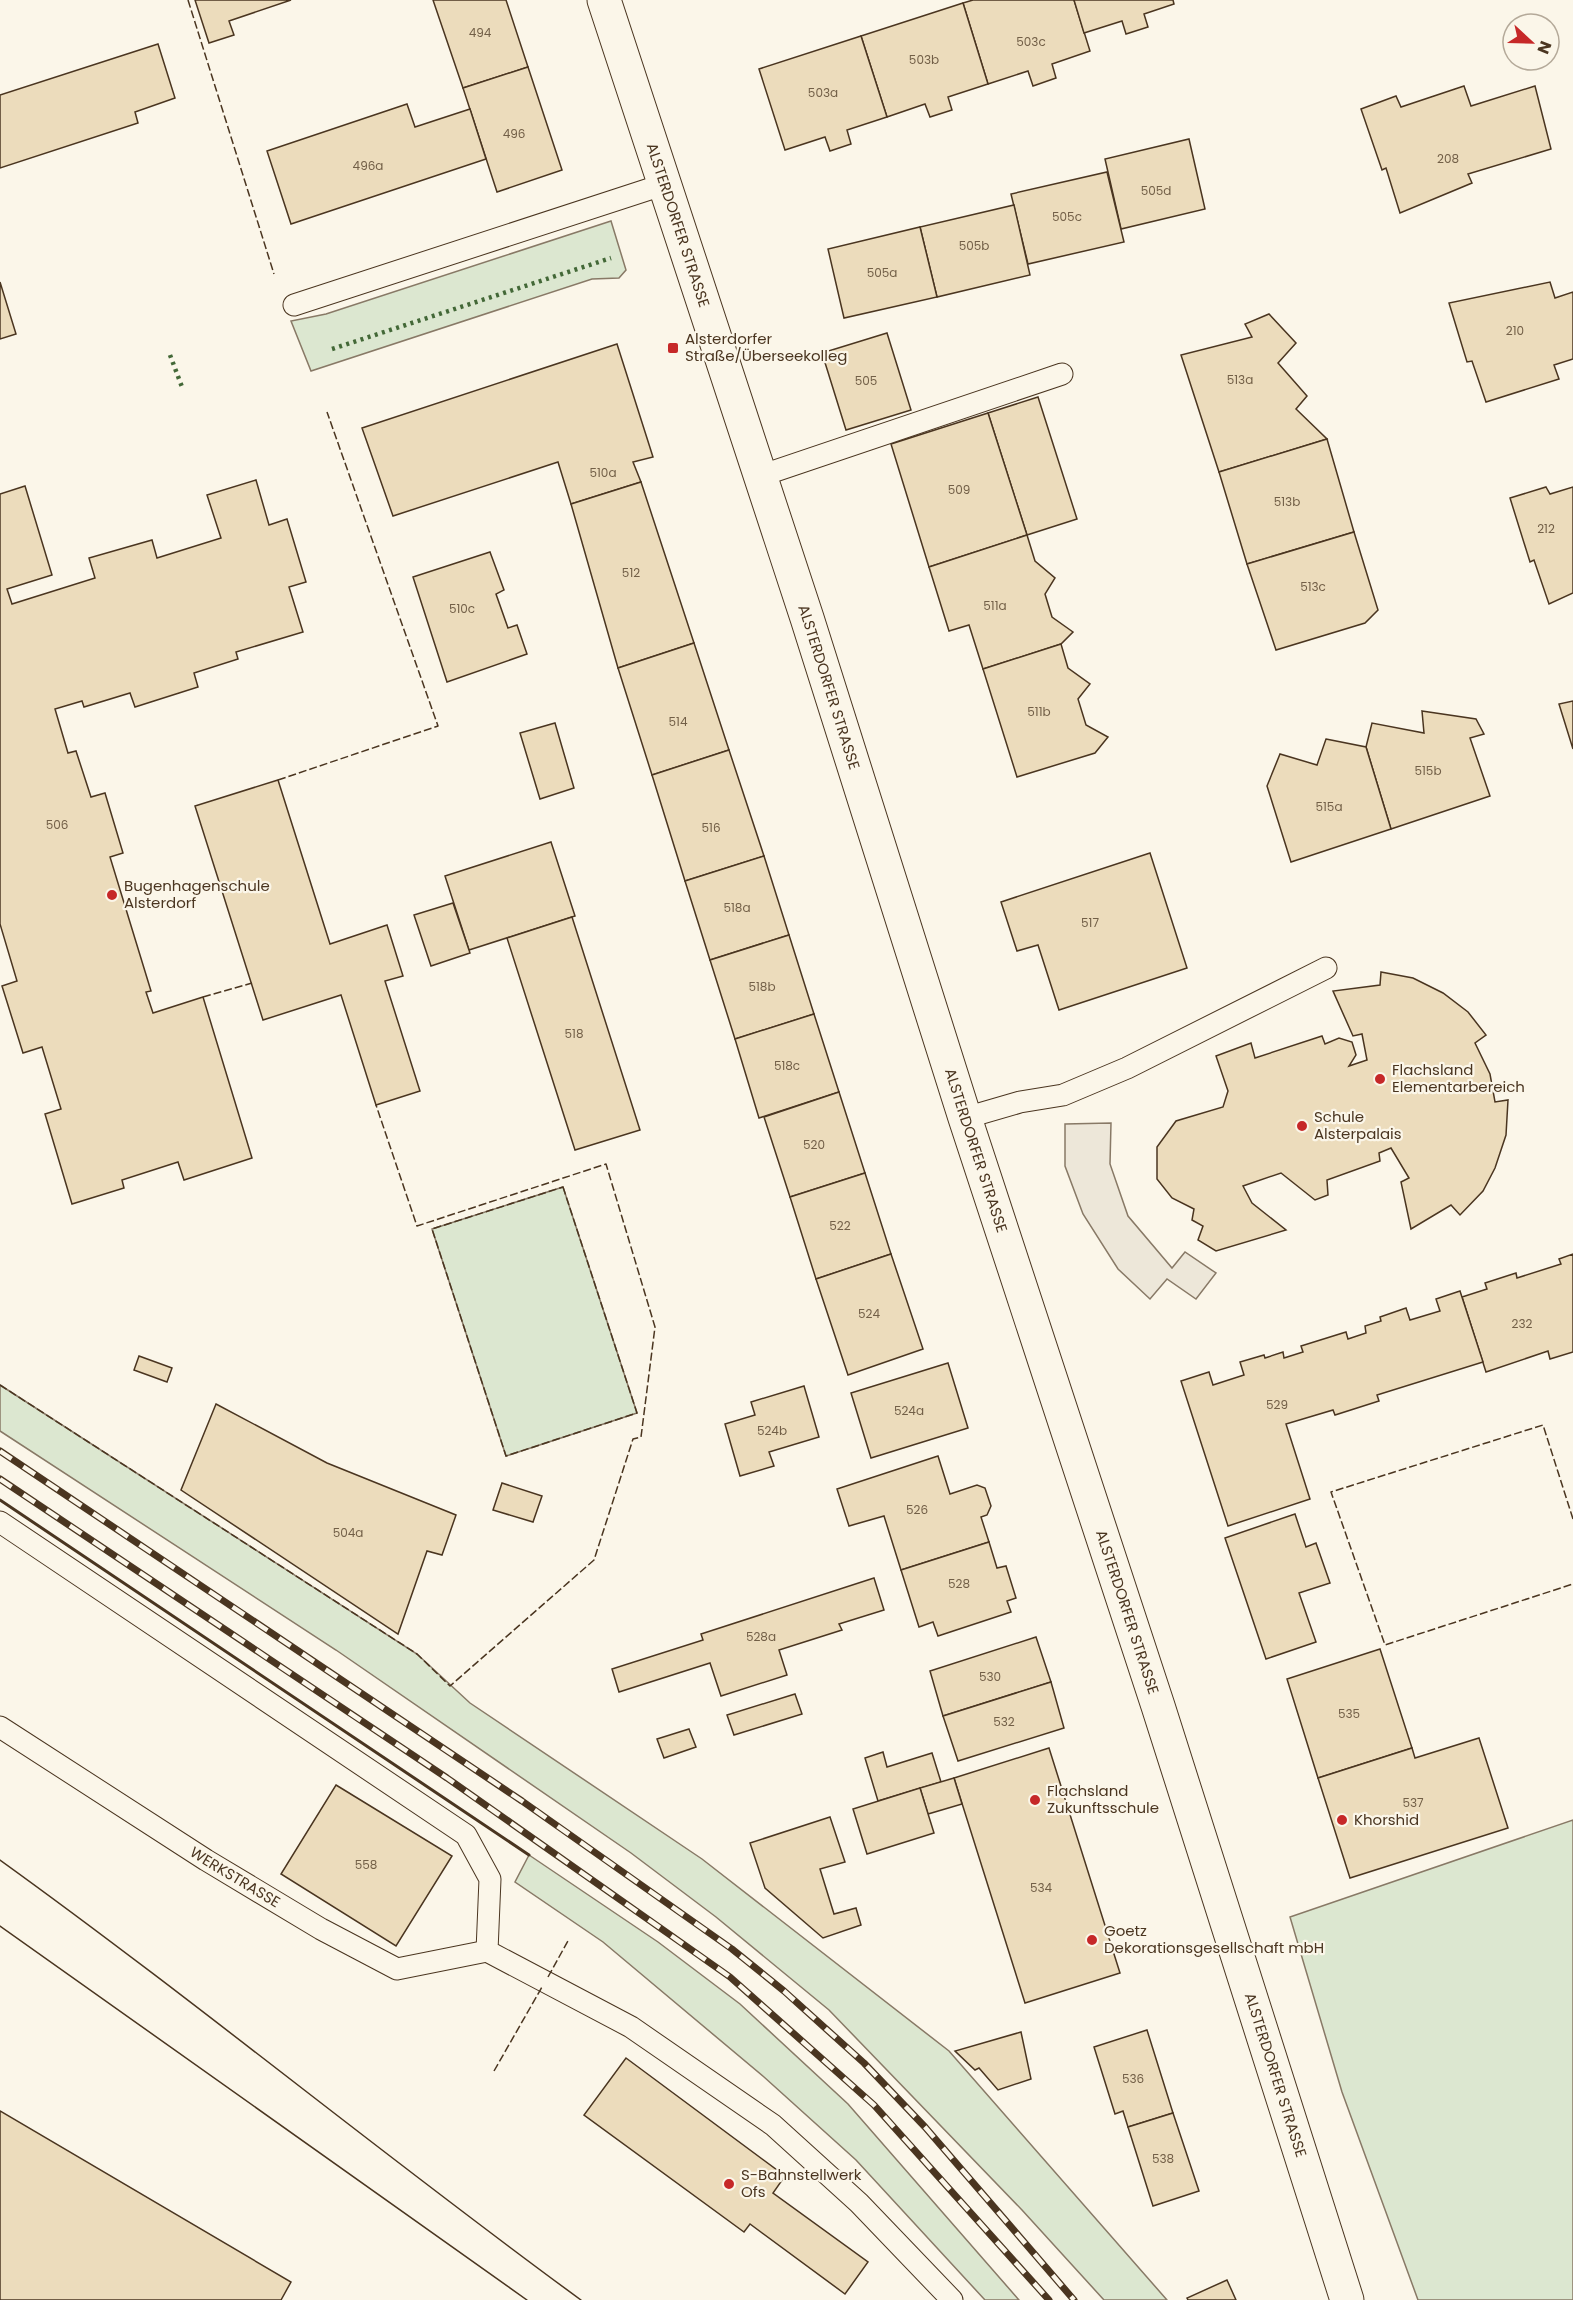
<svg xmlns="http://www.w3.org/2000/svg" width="1573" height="2300" font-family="Poppins,sans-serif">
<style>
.green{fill:#dce7d0;stroke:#887966;stroke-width:1.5}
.parking{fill:#ede7d9;stroke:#887966;stroke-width:1.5}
.building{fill:#ecdcbc;stroke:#4a3520;stroke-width:1.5}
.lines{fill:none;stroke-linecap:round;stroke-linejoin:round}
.service-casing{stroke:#4a3520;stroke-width:23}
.tertiary-casing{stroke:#4a3520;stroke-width:35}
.service{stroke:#fbf6e9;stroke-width:21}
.tertiary{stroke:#fbf6e9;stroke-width:33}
.tram{stroke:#4a3520;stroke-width:1.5}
.rail-casing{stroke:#4a3520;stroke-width:7}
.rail{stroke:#fbf6e9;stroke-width:4.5;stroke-dasharray:14;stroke-linecap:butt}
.hedge{stroke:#436837;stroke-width:4.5;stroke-dasharray:3 4.5;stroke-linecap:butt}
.fence{stroke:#4a3520;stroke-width:1.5;stroke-dasharray:8 3;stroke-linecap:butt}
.wall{stroke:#4a3520;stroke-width:3}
.poi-dot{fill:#c62828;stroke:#fbf6e9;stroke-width:2}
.labels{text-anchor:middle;stroke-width:4.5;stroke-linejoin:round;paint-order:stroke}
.number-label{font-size:12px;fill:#725f47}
.street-label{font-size:15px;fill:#4a3520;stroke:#fbf6e9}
.poi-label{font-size:15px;fill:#4a3520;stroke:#fbf6e9;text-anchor:start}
</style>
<rect width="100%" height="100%" fill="#fbf6e9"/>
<g class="green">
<path d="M 611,221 L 626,270 L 619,278 L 592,279 L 311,371 L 291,321 L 326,314 Z"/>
<path d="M 563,1187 L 637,1413 L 506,1456 L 432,1229 Z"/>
<path d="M 0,1385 L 417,1654 L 470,1703 L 702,1859 L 949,2051 L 1167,2300 L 1104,2300 L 1022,2210 L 829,2010 L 716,1917 L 631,1853 L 336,1650 L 0,1431 Z"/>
<path d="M 1573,1820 L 1573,2300 L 1418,2300 L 1342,2092 L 1290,1917 Z"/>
<path d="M 529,1855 L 658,1942 L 740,2004 L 848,2104 L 1019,2300 L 985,2300 L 856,2160 L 764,2077 L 603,1942 L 515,1882 Z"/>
</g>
<path class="parking" d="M 1111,1123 L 1110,1164 L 1128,1216 L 1172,1268 L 1185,1252 L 1216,1273 L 1196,1299 L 1167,1279 L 1150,1299 L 1118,1269 L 1083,1214 L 1065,1166 L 1065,1124 Z"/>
<g class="building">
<path d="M 195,0 L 291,0 L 229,21 L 234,35 L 209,43 Z"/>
<path d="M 433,0 L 506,0 L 528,67 L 463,88 Z"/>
<path d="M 973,0 L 1074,0 L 1090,51 L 1052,64 L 1056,78 L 1033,86 L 1028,71 L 988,84 L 963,3 Z"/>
<path d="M 1074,0 L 1173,0 L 1174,4 L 1144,14 L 1148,27 L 1126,34 L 1122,21 L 1084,33 Z"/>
<path d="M 963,3 L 988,84 L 948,97 L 952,110 L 930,117 L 925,104 L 887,117 L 861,36 Z"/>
<path d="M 861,36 L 887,117 L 847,130 L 851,144 L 830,151 L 825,137 L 785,150 L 759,69 Z"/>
<path d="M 158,44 L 175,98 L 135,112 L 138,123 L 0,168 L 0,95 Z"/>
<path d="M 528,67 L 562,170 L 497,192 L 463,88 Z"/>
<path d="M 1464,86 L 1471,106 L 1535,86 L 1551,149 L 1468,174 L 1472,183 L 1400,213 L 1386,168 L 1382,170 L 1361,109 L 1396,96 L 1401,107 Z"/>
<path d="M 407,104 L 415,127 L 470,109 L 486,159 L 291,224 L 267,151 Z"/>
<path d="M 1189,139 L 1205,209 L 1121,229 L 1105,159 Z"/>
<path d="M 1107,172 L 1124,242 L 1028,264 L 1011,194 Z"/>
<path d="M 1014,205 L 1030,275 L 937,297 L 920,227 Z"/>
<path d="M 920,227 L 937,297 L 844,318 L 828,249 Z"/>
<path d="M 0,282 L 16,334 L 0,339 Z"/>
<path d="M 1550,282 L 1555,298 L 1573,292 L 1573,359 L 1554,365 L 1559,379 L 1486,402 L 1472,361 L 1467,362 L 1449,303 Z"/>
<path d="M 1269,314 L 1296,343 L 1278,363 L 1307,396 L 1296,409 L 1327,439 L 1219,472 L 1181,355 L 1252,337 L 1245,324 Z"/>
<path d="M 887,333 L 911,410 L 846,430 L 822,353 Z"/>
<path d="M 617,344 L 653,457 L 633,462 L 641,482 L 571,504 L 558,462 L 393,516 L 362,428 Z"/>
<path d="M 1038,397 L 1077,519 L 1027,535 L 988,413 Z"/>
<path d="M 988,413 L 1027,535 L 929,567 L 891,444 Z"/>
<path d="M 1327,439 L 1354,532 L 1247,564 L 1219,472 Z"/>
<path d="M 256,480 L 269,525 L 287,519 L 306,582 L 289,587 L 303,632 L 236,652 L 238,659 L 194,673 L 198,687 L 135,707 L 130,693 L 84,707 L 82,701 L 55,709 L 68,753 L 76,751 L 91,797 L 105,793 L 123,853 L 110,857 L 151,991 L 146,992 L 153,1013 L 203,997 L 252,1158 L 184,1180 L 178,1162 L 122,1180 L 124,1188 L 72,1204 L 45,1114 L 61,1109 L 42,1047 L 23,1053 L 2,986 L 17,981 L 0,924 L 0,494 L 25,486 L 52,575 L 7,589 L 12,604 L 95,578 L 89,558 L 152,540 L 157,558 L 221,538 L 207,495 Z"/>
<path d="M 641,482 L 694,643 L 618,668 L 571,504 Z"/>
<path d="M 1546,487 L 1550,494 L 1573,487 L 1573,593 L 1549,604 L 1534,560 L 1530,562 L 1510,498 Z"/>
<path d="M 1354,532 L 1378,610 L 1365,623 L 1276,650 L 1247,564 Z"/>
<path d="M 1027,535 L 1035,561 L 1055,578 L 1045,594 L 1052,617 L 1073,632 L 1061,644 L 983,669 L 969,625 L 949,631 L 929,567 Z"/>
<path d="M 490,552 L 504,590 L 496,594 L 508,628 L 517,625 L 527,654 L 447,682 L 413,577 Z"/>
<path d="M 694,643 L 729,750 L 652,775 L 618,668 Z"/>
<path d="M 1061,644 L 1068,668 L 1090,684 L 1078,699 L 1086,725 L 1108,737 L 1095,753 L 1017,777 L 983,669 Z"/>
<path d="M 1573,701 L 1573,749 L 1559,704 Z"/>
<path d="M 1422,711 L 1476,719 L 1484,734 L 1470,738 L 1490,796 L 1391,829 L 1366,747 L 1372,723 L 1424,733 Z"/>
<path d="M 555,723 L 574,788 L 540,799 L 520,733 Z"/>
<path d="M 1326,739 L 1366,747 L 1391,829 L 1291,862 L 1267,786 L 1280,754 L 1317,765 Z"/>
<path d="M 729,750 L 764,856 L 685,881 L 652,775 Z"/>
<path d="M 278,780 L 330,944 L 387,925 L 403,976 L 385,981 L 420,1091 L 376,1105 L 341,995 L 263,1020 L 195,806 Z"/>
<path d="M 551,842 L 575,916 L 469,950 L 445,876 Z"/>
<path d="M 1150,853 L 1187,968 L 1059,1010 L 1038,945 L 1017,951 L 1001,902 Z"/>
<path d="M 764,856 L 789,935 L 710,960 L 685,881 Z"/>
<path d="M 453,903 L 470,953 L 431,966 L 414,915 Z"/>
<path d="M 572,917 L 640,1130 L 575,1150 L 507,938 Z"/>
<path d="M 789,935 L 814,1014 L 735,1039 L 710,960 Z"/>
<path d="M 1381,972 L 1413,978 L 1443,993 L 1468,1012 L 1486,1035 L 1475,1043 L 1490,1074 L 1495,1102 L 1508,1100 L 1506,1135 L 1495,1168 L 1483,1191 L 1460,1215 L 1451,1205 L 1411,1229 L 1401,1182 L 1409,1178 L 1391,1148 L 1379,1153 L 1380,1161 L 1327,1180 L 1328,1195 L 1315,1200 L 1281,1173 L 1243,1186 L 1252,1203 L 1286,1230 L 1216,1251 L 1198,1240 L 1203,1226 L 1192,1220 L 1194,1209 L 1172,1198 L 1157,1179 L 1157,1147 L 1176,1121 L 1223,1107 L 1228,1091 L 1216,1056 L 1251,1043 L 1255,1058 L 1322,1036 L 1325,1044 L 1339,1038 L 1352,1042 L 1356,1055 L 1349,1066 L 1367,1060 L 1362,1034 L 1353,1036 L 1333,991 L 1380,985 Z"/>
<path d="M 814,1014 L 839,1092 L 759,1118 L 735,1039 Z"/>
<path d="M 839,1092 L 865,1173 L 790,1197 L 764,1117 Z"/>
<path d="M 865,1173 L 891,1254 L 816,1279 L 790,1197 Z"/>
<path d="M 891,1254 L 923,1349 L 848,1375 L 816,1279 Z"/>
<path d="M 1573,1254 L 1573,1352 L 1550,1359 L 1548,1351 L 1486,1372 L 1462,1297 L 1487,1289 L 1485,1283 L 1516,1273 L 1517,1278 L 1561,1264 L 1559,1259 Z"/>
<path d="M 1460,1291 L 1483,1362 L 1377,1395 L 1379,1401 L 1335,1415 L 1333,1410 L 1286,1424 L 1310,1499 L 1228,1526 L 1181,1381 L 1209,1372 L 1213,1385 L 1244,1375 L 1240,1362 L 1264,1355 L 1265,1358 L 1283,1352 L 1284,1358 L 1303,1352 L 1301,1346 L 1346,1332 L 1348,1339 L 1366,1333 L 1365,1326 L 1381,1321 L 1380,1317 L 1406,1308 L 1410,1320 L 1440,1311 L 1436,1299 Z"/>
<path d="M 139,1356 L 172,1368 L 167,1382 L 134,1370 Z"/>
<path d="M 948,1363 L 968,1428 L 871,1458 L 851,1393 Z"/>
<path d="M 804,1386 L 819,1437 L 769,1452 L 774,1466 L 740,1476 L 725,1424 L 755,1415 L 751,1402 Z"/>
<path d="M 216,1404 L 327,1463 L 456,1515 L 442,1555 L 427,1551 L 398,1634 L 181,1490 Z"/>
<path d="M 938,1456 L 950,1494 L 977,1485 L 985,1488 L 991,1506 L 987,1515 L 981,1517 L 989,1542 L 901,1570 L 884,1516 L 849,1526 L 837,1489 Z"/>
<path d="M 502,1483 L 542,1496 L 533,1522 L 493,1510 Z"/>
<path d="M 1295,1514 L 1306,1547 L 1316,1543 L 1330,1583 L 1299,1593 L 1316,1642 L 1266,1659 L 1225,1538 Z"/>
<path d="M 989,1542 L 997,1568 L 1006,1566 L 1016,1598 L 1007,1601 L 1011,1612 L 938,1636 L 933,1622 L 919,1627 L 901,1570 Z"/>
<path d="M 874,1578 L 884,1610 L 839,1624 L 842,1630 L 779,1650 L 787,1675 L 721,1696 L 710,1663 L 619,1692 L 612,1669 L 703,1640 L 701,1634 Z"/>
<path d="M 1036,1637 L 1051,1682 L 943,1716 L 930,1671 Z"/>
<path d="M 1380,1649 L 1412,1748 L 1318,1778 L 1287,1679 Z"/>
<path d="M 1051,1682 L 1064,1728 L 958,1761 L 943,1716 Z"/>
<path d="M 795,1694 L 802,1714 L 734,1735 L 727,1715 Z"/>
<path d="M 689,1729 L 696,1747 L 664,1758 L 657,1739 Z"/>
<path d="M 1479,1738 L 1508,1828 L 1350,1878 L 1318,1778 L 1412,1748 L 1415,1758 Z"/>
<path d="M 1049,1748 L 1120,1973 L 1025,2003 L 954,1778 Z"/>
<path d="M 883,1752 L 887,1767 L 932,1753 L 941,1782 L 878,1801 L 865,1758 Z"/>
<path d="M 954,1778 L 962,1804 L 928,1814 L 920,1788 Z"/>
<path d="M 336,1785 L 452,1856 L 396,1946 L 281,1874 Z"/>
<path d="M 920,1788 L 934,1833 L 867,1854 L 853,1809 Z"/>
<path d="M 830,1817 L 845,1862 L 820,1869 L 834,1914 L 856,1908 L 861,1925 L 823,1938 L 765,1888 L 750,1843 Z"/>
<path d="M 1147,2030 L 1173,2113 L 1128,2127 L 1123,2111 L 1115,2114 L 1094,2047 Z"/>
<path d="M 1021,2032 L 1031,2079 L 998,2090 L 979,2068 L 975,2070 L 955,2051 Z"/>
<path d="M 626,2058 L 785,2176 L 773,2193 L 868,2262 L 845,2294 L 750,2224 L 744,2232 L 584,2115 Z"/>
<path d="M 0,2111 L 291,2282 L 281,2300 L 0,2300 Z"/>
<path d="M 1173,2113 L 1199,2191 L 1153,2206 L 1128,2127 Z"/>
<path d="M 1227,2280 L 1236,2300 L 1188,2300 L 1187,2298 Z"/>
</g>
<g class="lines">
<defs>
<g id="service">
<path d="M 294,305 L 665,184"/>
<path d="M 760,476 L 1062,374"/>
<path d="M 965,1118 L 1020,1102 L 1063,1095 L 1127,1068 L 1326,968"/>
<path d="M 0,1522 L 466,1835 L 490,1879 L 487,1951 L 631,2027 L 773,2125 L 859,2203 L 952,2300"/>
<path id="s1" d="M 0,1727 L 206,1860 L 321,1929 L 397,1969 L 487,1951"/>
</g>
<g id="tertiary">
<path id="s2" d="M 604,0 L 807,618 L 965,1118 L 1158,1706 L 1347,2300"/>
</g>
</defs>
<use href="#service" class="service-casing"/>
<use href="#tertiary" class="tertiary-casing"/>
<use href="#service" class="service"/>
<use href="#tertiary" class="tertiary"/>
<g class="tram">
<path d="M 0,1860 C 197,2002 385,2157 581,2300"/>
<path d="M 0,1926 L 527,2300"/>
</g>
<defs>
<g id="rail">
<path d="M 0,1451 L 522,1801 L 732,1949 L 784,1991 L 864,2063 L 925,2127 L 1074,2300"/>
<path d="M 0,1479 L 447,1778 L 730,1977 L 874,2105 L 1049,2300"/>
</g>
</defs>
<use href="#rail" class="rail-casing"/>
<use href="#rail" class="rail"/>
<g class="hedge">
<path d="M 332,349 L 611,258"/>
<path d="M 170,355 L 182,387"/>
</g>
<g class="fence">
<path d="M 188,0 L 274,274"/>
<path d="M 278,780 L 438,726 L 327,412"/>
<path d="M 203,997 L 252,983"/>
<path d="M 563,1187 L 637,1413 L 506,1456 L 432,1229 Z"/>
<path d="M 0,1385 L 417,1654 L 450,1686 L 594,1560 L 633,1439 L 641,1437 L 655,1327 L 606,1164 L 417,1226 L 376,1105"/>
<path d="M 1573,1519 L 1543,1425 L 1331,1492 L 1385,1645 L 1573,1584"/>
<path d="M 548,1977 L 569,1939"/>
<path d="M 494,2071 L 542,1987"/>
</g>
<path class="wall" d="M 0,1500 L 529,1855"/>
</g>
<g class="poi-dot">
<rect x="667" y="342" width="12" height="12" rx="3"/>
<circle cx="112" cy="895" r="6"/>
<circle cx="1380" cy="1079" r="6"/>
<circle cx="1302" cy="1126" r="6"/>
<circle cx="1035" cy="1800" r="6"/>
<circle cx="1342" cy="1820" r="6"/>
<circle cx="1092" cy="1940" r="6"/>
<circle cx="729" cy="2184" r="6"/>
</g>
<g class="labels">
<g class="number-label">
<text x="480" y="37">494</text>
<text x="1031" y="46">503c</text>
<text x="924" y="64">503b</text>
<text x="823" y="97">503a</text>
<text x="514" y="138">496</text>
<text x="1448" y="163">208</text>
<text x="368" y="170">496a</text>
<text x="1156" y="195">505d</text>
<text x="1067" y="221">505c</text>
<text x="974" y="250">505b</text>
<text x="882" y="277">505a</text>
<text x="1515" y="335">210</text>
<text x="1240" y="384">513a</text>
<text x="866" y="385">505</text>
<text x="603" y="477">510a</text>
<text x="959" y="494">509</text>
<text x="1287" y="506">513b</text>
<text x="1546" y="533">212</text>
<text x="631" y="577">512</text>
<text x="1313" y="591">513c</text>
<text x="995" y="610">511a</text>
<text x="462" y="613">510c</text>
<text x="1039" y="716">511b</text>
<text x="678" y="726">514</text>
<text x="1428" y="775">515b</text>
<text x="1329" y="811">515a</text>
<text x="57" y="829">506</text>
<text x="711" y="832">516</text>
<text x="737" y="912">518a</text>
<text x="1090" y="927">517</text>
<text x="762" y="991">518b</text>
<text x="574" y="1038">518</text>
<text x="787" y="1070">518c</text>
<text x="814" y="1149">520</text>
<text x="840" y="1230">522</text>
<text x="869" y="1318">524</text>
<text x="1522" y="1328">232</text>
<text x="1277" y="1409">529</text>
<text x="909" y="1415">524a</text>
<text x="772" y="1435">524b</text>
<text x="917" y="1514">526</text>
<text x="348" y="1537">504a</text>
<text x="959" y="1588">528</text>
<text x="761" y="1641">528a</text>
<text x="990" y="1681">530</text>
<text x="1349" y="1718">535</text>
<text x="1004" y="1726">532</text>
<text x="1413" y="1807">537</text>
<text x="366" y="1869">558</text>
<text x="1041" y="1892">534</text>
<text x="1133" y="2083">536</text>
<text x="1163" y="2163">538</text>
</g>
<g class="street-label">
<text dy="5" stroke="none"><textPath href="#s2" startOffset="237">ALSTERDORFER STRASSE</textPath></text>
<text dy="5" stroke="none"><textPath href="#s2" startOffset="723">ALSTERDORFER STRASSE</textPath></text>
<text dy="5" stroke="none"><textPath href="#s2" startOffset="1209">ALSTERDORFER STRASSE</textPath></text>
<text dy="5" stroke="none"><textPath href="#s2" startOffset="1695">ALSTERDORFER STRASSE</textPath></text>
<text dy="5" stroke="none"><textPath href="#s1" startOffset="279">WERKSTRASSE</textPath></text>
<text dy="5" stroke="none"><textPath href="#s2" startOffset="2181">ALSTERDORFER STRASSE</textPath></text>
</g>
<g class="poi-label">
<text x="685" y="344">Alsterdorfer<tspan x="685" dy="17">Straße/Überseekolleg</tspan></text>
<text x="124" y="891">Bugenhagenschule<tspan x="124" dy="17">Alsterdorf</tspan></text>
<text x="1392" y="1075">Flachsland<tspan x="1392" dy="17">Elementarbereich</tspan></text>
<text x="1314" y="1122">Schule<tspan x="1314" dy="17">Alsterpalais</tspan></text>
<text x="1047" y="1796">Flachsland<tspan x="1047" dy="17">Zukunftsschule</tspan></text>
<text x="1354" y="1825">Khorshid</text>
<text x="1104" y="1936">Goetz<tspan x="1104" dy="17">Dekorationsgesellschaft mbH</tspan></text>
<text x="741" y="2180">S-Bahnstellwerk<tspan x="741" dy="17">Ofs</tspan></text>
</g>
</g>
<g transform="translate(1531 42) rotate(112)"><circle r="28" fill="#fbf6e9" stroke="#b4a999" stroke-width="1.5"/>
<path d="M0-4.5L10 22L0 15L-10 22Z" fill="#c62828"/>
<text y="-9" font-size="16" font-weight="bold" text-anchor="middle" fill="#4a3520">N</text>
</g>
</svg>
